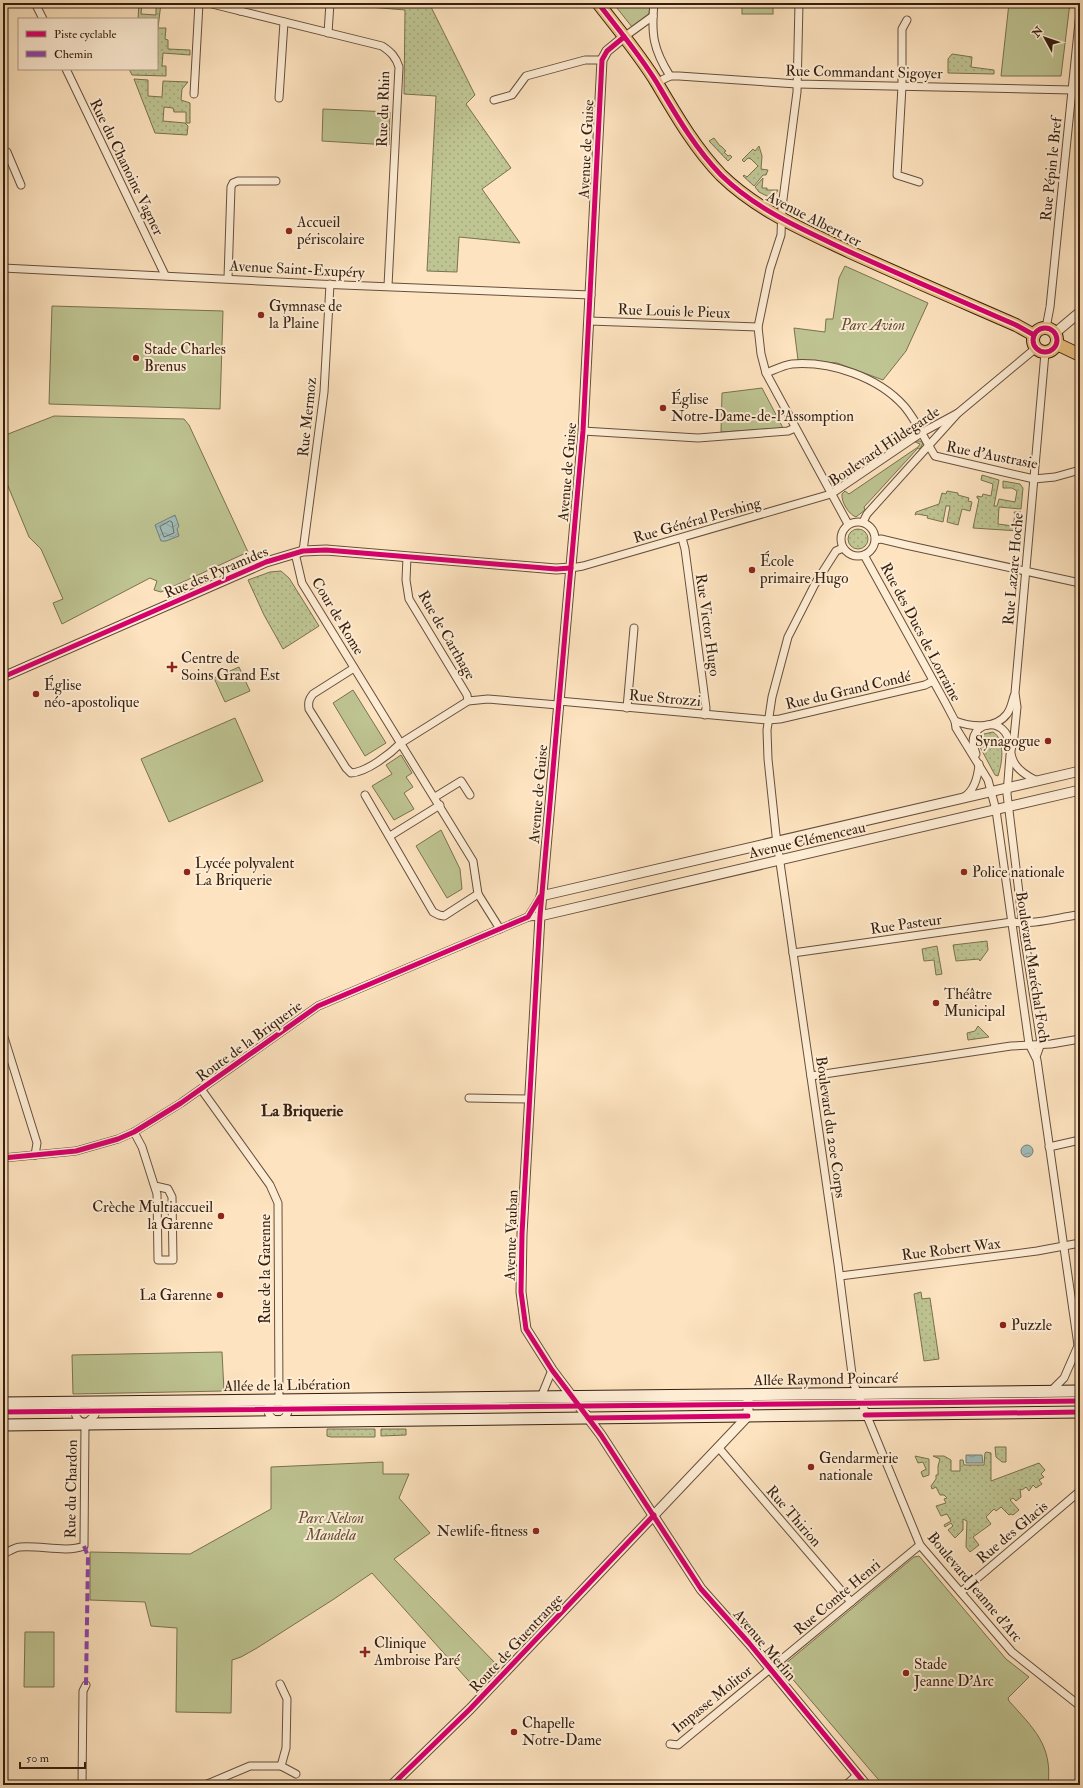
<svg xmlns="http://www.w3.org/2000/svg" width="1083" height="1788" font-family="'IM FELL Double Pica',serif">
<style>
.grass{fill:url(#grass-dots);stroke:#7a7150}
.green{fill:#bec492;stroke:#7a7150}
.water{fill:url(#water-waves);stroke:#767d75}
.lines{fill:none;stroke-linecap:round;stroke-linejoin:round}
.shore{stroke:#6b6e64;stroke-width:1}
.minor-casing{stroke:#674f3b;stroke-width:9}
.tertiary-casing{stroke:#674f3b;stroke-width:11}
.secondary-casing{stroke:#351e0f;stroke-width:13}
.primary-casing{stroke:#351e0f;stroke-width:14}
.minor{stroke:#feedd5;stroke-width:7}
.tertiary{stroke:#feedd5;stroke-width:9}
.secondary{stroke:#feedd5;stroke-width:11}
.primary{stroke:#eec280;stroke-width:12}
.quiet{stroke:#8e44ad;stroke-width:4;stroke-dasharray:8 4;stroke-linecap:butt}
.cycleway-casing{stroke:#feedd5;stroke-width:8}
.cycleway{stroke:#d6006c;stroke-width:5}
.poi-dot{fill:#8f2418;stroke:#feedd5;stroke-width:1.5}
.labels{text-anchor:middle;stroke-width:4;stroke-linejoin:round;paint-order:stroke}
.street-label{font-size:15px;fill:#351e0f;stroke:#feedd5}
.poi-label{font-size:15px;fill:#351e0f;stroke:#feedd5;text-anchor:start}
.park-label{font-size:15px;font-style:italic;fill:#5e5036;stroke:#feedd5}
.neighbourhood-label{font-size:16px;font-weight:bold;fill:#351e0f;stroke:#feedd5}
</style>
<defs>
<pattern id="grass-dots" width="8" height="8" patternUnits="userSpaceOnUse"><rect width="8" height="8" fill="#bec492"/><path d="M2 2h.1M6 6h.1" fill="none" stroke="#a4a87d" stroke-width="1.8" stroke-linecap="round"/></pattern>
<pattern id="water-waves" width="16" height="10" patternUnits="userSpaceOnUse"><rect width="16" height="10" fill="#a1bdb9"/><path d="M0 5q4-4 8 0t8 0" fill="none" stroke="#8ba29e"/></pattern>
</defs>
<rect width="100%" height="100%" fill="#fde3bf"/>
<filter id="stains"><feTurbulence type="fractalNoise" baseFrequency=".005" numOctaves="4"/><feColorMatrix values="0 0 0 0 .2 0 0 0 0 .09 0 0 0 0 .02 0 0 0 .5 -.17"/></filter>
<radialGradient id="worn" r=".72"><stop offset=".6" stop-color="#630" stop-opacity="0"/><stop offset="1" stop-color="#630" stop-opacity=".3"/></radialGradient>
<g class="grass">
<path d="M 139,3 L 142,3 L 141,14 L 156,15 L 156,3 L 161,3 L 158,28 L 166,28 L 165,39 L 168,40 L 168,49 L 190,50 L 190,55 L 163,53 L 162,66 L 166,66 L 166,76 L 132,75 L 129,69 L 157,69 L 157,19 L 138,19 Z"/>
<path d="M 370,3 L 429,3 L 475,95 L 466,104 L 511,168 L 482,189 L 520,243 L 459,237 L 457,272 L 427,271 L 436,96 L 404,94 L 405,10 L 369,7 Z"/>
<path d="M 952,54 L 972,57 L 971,67 L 994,70 L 994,74 L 948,73 L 948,59 Z"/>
<path d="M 134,79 L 148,80 L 148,96 L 162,97 L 163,81 L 188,82 L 182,89 L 181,100 L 190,103 L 190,123 L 186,123 L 186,112 L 174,112 L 173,108 L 164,107 L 163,121 L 185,123 L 188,126 L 187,135 L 155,133 Z"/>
<path d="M 714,138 L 720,146 L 721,146 L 726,151 L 724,152 L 728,156 L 730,155 L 732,157 L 728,161 L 709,141 Z"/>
<path d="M 759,146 L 762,156 L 761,169 L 768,170 L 766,175 L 763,175 L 754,186 L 743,176 L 744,175 L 747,177 L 758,166 L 751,159 L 748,158 L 744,162 L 742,160 L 753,149 L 755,151 Z"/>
<path d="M 763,178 L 762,188 L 767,188 L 767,190 L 778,190 L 773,199 L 759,192 L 755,187 Z"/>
<path d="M 982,475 L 999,480 L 994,506 L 997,506 L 999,499 L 1015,502 L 1017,491 L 1012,488 L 1003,488 L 1003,481 L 1020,484 L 1023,488 L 1021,509 L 999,507 L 998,524 L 1013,526 L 1015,514 L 1014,512 L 1021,512 L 1019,531 L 973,528 L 979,499 L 977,498 L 977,496 L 982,497 L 983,494 L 991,496 L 993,484 L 981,480 Z"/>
<path d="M 947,491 L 958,493 L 958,495 L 969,498 L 968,501 L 972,502 L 970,511 L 962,509 L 958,525 L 947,522 L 950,506 L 946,506 L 943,522 L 927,518 L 928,516 L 917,514 L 915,515 L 916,512 L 939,504 L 942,493 L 946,494 Z"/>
<circle cx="858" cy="539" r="10"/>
<path d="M 281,571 L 289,578 L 319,626 L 283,649 L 264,615 L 248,580 L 270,572 Z"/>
<path d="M 993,732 C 1006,740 1002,764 998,776 L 995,775 L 980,747 L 979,742 L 984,734 Z"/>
<path d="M 987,941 L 988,950 L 980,961 L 979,959 L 956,961 L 953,945 Z"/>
<path d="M 937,946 L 942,974 L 936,975 L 934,960 L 924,961 L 922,949 Z"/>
<path d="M 978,1026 L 989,1037 L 968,1040 L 967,1033 L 975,1031 Z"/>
<path d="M 921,1292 L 922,1299 L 930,1298 L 939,1359 L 924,1361 L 914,1294 Z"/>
<path d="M 327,1429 L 375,1429 L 375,1437 L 331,1437 L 327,1436 Z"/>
<path d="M 381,1429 L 406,1429 L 406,1435 L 381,1436 Z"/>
<path d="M 995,1447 L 1006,1447 L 1006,1462 L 1002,1462 L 996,1457 Z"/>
<path d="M 986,1452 L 991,1453 L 991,1481 L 1039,1463 L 1045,1470 L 1041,1474 L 1044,1477 L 1039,1480 L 1042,1484 L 1036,1488 L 1033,1485 L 1029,1491 L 1026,1487 L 1022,1490 L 1020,1489 L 1021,1497 L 1016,1501 L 1013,1498 L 1010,1500 L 1019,1510 L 1013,1515 L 1011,1514 L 1009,1515 L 1001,1507 L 996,1511 L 994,1509 L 986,1517 L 991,1524 L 973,1537 L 979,1545 L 970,1552 L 966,1547 L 967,1521 L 963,1519 L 963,1530 L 955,1538 L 948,1530 L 953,1526 L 951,1523 L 945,1527 L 944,1525 L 951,1521 L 947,1514 L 941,1516 L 936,1506 L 946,1503 L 944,1499 L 947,1498 L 944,1495 L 940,1495 L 936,1487 L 932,1489 L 931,1486 L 936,1479 L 936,1475 L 938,1475 L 938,1466 L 940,1459 L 933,1456 L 944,1456 L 951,1460 L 951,1471 L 960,1471 L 960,1460 L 963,1460 L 964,1465 L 984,1465 L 985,1453 Z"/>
<path d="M 915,1456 L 929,1459 L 929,1475 L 923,1477 L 921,1472 L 926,1469 L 923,1462 L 918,1463 Z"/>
</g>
<g class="green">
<path d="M 613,3 L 650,3 L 649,14 L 632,27 Z"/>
<rect x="742" y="3" width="31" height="11"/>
<path d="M 1009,3 L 1070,3 L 1061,76 L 1001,76 Z"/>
<path d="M 323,109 L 390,112 L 389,145 L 322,141 Z"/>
<path d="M 845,266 L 928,303 L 906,351 L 883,380 L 837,363 L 798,360 L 794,328 L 825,332 L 826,319 L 833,319 L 839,278 Z"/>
<path d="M 52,306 L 223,311 L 220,409 L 49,404 Z"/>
<path d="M 762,388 L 783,428 L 721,432 L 722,393 Z"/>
<path d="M 54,416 L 184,419 L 189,425 L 248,552 L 161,592 L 154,590 L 157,581 L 150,578 L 62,624 L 53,603 L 63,599 L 41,549 L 29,537 L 3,474 L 3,436 Z"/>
<path d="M 916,441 L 920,441 L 923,443 L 920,449 L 918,448 L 864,507 L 865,510 L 856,517 C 848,514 841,501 842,494 L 845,491 L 849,494 L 918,447 L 920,444 L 915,442 Z"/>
<path d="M 239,667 L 250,691 L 225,702 L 214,678 Z"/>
<path d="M 353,690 L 386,743 L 365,756 L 333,703 Z"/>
<path d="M 235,718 L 263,781 L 169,822 L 141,759 Z"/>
<path d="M 401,755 L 412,773 L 406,777 L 413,787 L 404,793 L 414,809 L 394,820 L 372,786 L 392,774 L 386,765 Z"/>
<path d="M 441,830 L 460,869 L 462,889 L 447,898 L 416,846 Z"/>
<path d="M 222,1352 L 224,1391 L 73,1394 L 72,1355 Z"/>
<path d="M 383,1462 L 383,1474 L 409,1474 L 399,1498 L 430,1533 L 394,1559 L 498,1666 L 476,1689 L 372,1573 L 334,1599 L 257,1648 L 241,1657 L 232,1660 L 231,1713 L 176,1712 L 177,1628 L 151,1626 L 145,1602 L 90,1600 L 90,1552 L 190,1554 L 271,1509 L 271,1467 Z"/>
<path d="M 919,1556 L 1006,1659 L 1029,1677 L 1008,1698 L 1009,1701 C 1033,1728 1053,1745 1048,1785 L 883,1785 L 784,1669 L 785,1664 L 914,1557 Z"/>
<path d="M 25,1632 L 54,1632 L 54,1687 L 24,1687 Z"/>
</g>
<g class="water">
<path d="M 175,515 L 179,526 L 177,529 L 179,536 L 166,541 L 161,541 L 155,525 Z"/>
<circle cx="1027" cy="1151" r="6"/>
<path d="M 966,1455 L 982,1455 L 983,1463 L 966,1463 Z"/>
</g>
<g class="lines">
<path class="shore" d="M 170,521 L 172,522 L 174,533 L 164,537 L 160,527 Z"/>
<defs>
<g id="minor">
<path d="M 35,3 L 43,19"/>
<path d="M 208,3 L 382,46 C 391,52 396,57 399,67 L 388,286"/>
<path d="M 654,3 C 651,34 653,49 670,76"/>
<path d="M 799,3 L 797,92 L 782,207 L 781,235 L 770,269 L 758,327 L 761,354 L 766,373 L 848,524"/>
<path d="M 240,11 L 241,3"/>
<path d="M 907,20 L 902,29 L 902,86 L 897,175 L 919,182"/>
<path d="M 328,33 L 330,3"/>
<path d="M 624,37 L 653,16"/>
<path d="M 66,69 L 165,275"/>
<path d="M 656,83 L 670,76 L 679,76 L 797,84 L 1072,90"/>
<path d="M 194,94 L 199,3"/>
<path d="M 279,98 L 284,22"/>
<path d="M 494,100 L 512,95 L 526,76 L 585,60 L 602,60"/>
<path d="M 3,154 L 7,152 L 21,185"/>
<path d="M 3,268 L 318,284 L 591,295"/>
<path d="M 228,278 L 231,187 L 233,183 L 238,181 L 276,181"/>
<path d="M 589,321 L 758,327"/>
<path d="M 1046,328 L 1050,307 L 1080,12"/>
<path d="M 766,373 C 774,370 784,365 792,364 C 831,361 878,377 904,406 C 916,420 925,440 935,456 L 1034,479 L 1055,477 L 1080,470"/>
<path d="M 583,431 L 698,438 L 788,431 L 795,428"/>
<circle cx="858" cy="539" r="17"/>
<path d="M 863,522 L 867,514 L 958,413 L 1036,348"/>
<path d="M 682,538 L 685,549 L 706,708 L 705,715"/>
<path d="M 876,540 L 881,539 L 906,545 L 1080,583"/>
<path d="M 843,548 L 836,551 L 815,584 L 788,637 L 772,697 L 767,730 L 768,759 L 776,835 L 838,1264 L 853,1382 L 920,1545 L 1012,1652 L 1080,1706"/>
<path d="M 303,551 L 324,392 L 330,284"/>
<path d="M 295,553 L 302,583 L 473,861 L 478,894 L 500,929"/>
<path d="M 864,555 L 945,702 L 955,721 L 956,728 L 988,780 L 996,810 L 1029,1044 L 1037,1060 L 1080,1359"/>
<path d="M 407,557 L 406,580 L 409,599 L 467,695 L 468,701"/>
<path d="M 571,568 L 583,566 L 831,494 L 921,433 L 958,413"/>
<path d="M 354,668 L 313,694 C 309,699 308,702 309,709 L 346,768 L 351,773 C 367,772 390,754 401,743 L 468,701 L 488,699 L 558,705"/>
<path d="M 559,701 L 768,720 L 780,719 L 925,685 L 933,681"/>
<path d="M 627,708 L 634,628"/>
<path d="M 955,721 C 971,727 995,730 1007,714 C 1011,709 1012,702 1014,696"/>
<path d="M 976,754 C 974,748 972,742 974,736 C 979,723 996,721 1005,732 C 1012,741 1008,754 1015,764 C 1020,772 1029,777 1037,781"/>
<path d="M 365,795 L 433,912 L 439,915 L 444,916 L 478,894"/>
<path d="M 435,797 L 461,781 L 470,795"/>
<path d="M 964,797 C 975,790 978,776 979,764"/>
<path d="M 390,836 L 440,805"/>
<path d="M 528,917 L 541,896"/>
<path d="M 793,953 L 1012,922 C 1033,925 1056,918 1077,915 L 1080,913"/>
<path d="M 3,1034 L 37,1143 L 35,1155"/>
<path d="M 1036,1057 L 1041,1043 L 1024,934 L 1007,794 L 1010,755 L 1014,737 L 1017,707 L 1015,693 L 1045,353"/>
<path d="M 811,1076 L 1011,1046 L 1051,1044 L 1080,1039"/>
<path d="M 201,1089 L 270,1185 L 278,1203 L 279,1400"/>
<path d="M 469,1098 L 530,1099"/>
<path d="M 134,1132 L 142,1147 L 157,1194 L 158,1260 L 173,1260 L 172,1197 L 168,1189 L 155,1186"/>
<path d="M 1049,1147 L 1080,1140"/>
<path d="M 3,1158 L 76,1151 L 118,1139 L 134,1132 L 181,1103 L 318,1006 L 528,917 L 540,916"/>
<path d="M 840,1276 L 1037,1251 L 1080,1243"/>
<path d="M 1051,1391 L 1064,1378 L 1078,1346"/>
<path d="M 541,1397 L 552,1370"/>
<circle cx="278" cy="1410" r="10"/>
<path d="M 81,1402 L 76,1406 C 73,1415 77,1420 85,1424 L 95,1415 L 95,1409 L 89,1402"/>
<path d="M 718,1447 L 851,1602"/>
<path d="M 3,1554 C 8,1552 15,1547 20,1547 C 40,1545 66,1553 84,1546 L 85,1424"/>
<path d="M 961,1592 L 1080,1491"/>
<path d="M 280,1684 L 287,1699 L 286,1748 L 281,1766 L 296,1774"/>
<path d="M 670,1744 L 678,1745 L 920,1545"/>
<path d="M 82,1785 L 83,1691 L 86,1685"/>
<path d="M 205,1785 L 250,1766 L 281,1766"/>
<path d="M 846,1785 L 857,1775"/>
</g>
<g id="tertiary">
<path d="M 624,37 L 607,51 L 602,60 L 583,431 L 540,916 L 522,1234 L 521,1292 L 526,1329 L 552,1370 L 601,1435 L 701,1589 L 749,1643 L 866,1785"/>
<path d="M 1055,333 L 1080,312"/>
<path d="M 3,677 L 266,562 L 303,551 L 326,550 L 556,569 L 571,568"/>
<path d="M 541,896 L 1080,771"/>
<path d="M 540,916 L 1080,790"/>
<path d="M 392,1785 L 470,1709 L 748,1416 L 748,1395"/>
</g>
<g id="secondary">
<path d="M 3,1403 L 1080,1391"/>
<path d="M 3,1425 L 1080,1412"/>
</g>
<g id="primary">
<path d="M 598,3 C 618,29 640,55 657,83 C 676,115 695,148 721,175 C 758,211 804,230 850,252 C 905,277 961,301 1016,325 L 1034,335"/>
<circle cx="1045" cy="340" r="12"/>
<path d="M 1057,344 L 1080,355"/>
</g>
</defs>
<use href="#minor" class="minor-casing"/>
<use href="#tertiary" class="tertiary-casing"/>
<use href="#secondary" class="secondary-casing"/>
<use href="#primary" class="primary-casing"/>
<use href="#minor" class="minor"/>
<use href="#tertiary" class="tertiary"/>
<use href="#secondary" class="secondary"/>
<use href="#primary" class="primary"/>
<path class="quiet" d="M 84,1546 L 88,1556 L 86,1685"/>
<defs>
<g id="cycleway">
<path d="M 598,3 C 618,29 640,55 657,83 C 676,115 695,148 721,175 C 758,211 804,230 850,252 C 905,277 961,301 1016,325 L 1034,335"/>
<path d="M 624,37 L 607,51 L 602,60 L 583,431 L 540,916 L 522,1234 L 521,1292 L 526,1329 L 552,1370 L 601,1435 L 701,1589 L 749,1643 L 866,1785"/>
<circle cx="1045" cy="340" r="12"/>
<path d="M 3,677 L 266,562 L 303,551 L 326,550 L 556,569 L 571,568"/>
<path d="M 3,1158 L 76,1151 L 118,1139 L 134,1132 L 181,1103 L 318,1006 L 528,917 L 540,897"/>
<path d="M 3,1412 L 1080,1401"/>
<path d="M 865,1415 L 1080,1412"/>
<path d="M 588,1418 L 748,1416"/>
<path d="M 392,1785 L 470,1709 L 654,1515"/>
</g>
</defs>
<use href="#cycleway" class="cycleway-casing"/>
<use href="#cycleway" class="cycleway"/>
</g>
<g class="poi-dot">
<circle cx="289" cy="231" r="4"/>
<circle cx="261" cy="315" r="4"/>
<circle cx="136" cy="358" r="4"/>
<circle cx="663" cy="408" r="4"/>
<circle cx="752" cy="570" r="4"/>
<path d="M170 661h4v4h4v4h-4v4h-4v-4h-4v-4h4z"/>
<circle cx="36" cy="694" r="4"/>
<circle cx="1048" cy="741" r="4"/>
<circle cx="187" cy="872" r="4"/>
<circle cx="964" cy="872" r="4"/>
<circle cx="936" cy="1003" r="4"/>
<circle cx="221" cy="1216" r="4"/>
<circle cx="220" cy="1295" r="4"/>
<circle cx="1003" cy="1325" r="4"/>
<circle cx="811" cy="1467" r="4"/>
<circle cx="536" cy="1531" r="4"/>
<path d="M363 1646h4v4h4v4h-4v4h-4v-4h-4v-4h4z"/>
<circle cx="906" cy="1673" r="4"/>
<circle cx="514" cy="1732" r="4"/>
</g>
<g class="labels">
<g class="street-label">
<text transform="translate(864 72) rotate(1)" y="5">Rue Commandant Sigoyer</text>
<text transform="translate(383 109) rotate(-88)" y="5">Rue du Rhin</text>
<text transform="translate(586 149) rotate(-87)" y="5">Avenue de Guise</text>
<text transform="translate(127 167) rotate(64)" y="5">Rue du Chanoine Vagner</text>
<text transform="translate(1051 169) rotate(-84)" y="5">Rue Pépin le Bref</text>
<text transform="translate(814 219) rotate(27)" y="5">Avenue Albert 1er</text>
<text transform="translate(297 269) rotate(3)" y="5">Avenue Saint-Exupéry</text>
<text transform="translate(674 311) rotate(2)" y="5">Rue Louis le Pieux</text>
<text transform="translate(307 417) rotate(-84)" y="5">Rue Mermoz</text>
<text transform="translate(884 446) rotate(-34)" y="5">Boulevard Hildegarde</text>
<text transform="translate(992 455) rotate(11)" y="5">Rue d'Austrasie</text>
<text transform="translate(567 472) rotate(-85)" y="5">Avenue de Guise</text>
<text transform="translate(697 520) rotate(-16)" y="5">Rue Général Pershing</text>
<text transform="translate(1013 569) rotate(-85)" y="5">Rue Lazare Hoche</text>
<text transform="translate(216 572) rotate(-23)" y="5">Rue des Pyramides</text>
<text transform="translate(338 616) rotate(59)" y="5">Cour de Rome</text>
<text transform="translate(708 625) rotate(82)" y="5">Rue Victor Hugo</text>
<text transform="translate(921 632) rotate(62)" y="5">Rue des Ducs de Lorraine</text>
<text transform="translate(447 635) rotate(60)" y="5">Rue de Carthage</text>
<text transform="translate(848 690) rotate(-13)" y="5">Rue du Grand Condé</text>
<text transform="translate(665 698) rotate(5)" y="5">Rue Strozzi</text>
<text transform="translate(538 794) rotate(-85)" y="5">Avenue de Guise</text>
<text transform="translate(807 840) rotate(-13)" y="5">Avenue Clémenceau</text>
<text transform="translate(906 924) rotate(-8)" y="5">Rue Pasteur</text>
<text transform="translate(1033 967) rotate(81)" y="5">Boulevard Maréchal Foch</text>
<text transform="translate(249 1041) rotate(-36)" y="5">Route de la Briquerie</text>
<text transform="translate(831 1127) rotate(82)" y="5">Boulevard du 20e Corps</text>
<text transform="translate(511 1235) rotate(-88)" y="5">Avenue Vauban</text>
<text transform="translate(951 1249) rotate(-7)" y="5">Rue Robert Wax</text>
<text transform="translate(265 1269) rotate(-90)" y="5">Rue de la Garenne</text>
<text transform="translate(826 1379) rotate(-1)" y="5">Allée Raymond Poincaré</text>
<text transform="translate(287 1385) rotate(-1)" y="5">Allée de la Libération</text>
<text transform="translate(71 1489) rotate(-89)" y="5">Rue du Chardon</text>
<text transform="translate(794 1516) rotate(49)" y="5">Rue Thirion</text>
<text transform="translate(1012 1532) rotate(-40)" y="5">Rue des Glacis</text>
<text transform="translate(975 1587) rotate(50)" y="5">Boulevard Jeanne d'Arc</text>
<text transform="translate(837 1597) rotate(-40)" y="5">Rue Comte Henri</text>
<text transform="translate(516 1643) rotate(-47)" y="5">Route de Guentrange</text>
<text transform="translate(765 1645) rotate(50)" y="5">Avenue Merlin</text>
<text transform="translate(712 1699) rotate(-39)" y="5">Impasse Molitor</text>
</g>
<g class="poi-label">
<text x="297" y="227">Accueil<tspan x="297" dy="17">périscolaire</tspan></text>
<text x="269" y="311">Gymnase de<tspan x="269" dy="17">la Plaine</tspan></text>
<text x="144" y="354">Stade Charles<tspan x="144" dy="17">Brenus</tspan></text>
<text x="671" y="404">Église<tspan x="671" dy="17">Notre-Dame-de-l'Assomption</tspan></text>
<text x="760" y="566">École<tspan x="760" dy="17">primaire Hugo</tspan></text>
<text x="181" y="663">Centre de<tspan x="181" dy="17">Soins Grand Est</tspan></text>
<text x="44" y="690">Église<tspan x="44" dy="17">néo-apostolique</tspan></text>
<text x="1040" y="746" text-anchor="end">Synagogue</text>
<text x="195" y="868">Lycée polyvalent<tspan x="195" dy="17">La Briquerie</tspan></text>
<text x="972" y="877">Police nationale</text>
<text x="944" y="999">Théâtre<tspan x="944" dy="17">Municipal</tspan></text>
<text x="213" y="1212" text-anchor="end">Crèche Multiaccueil<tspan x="213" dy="17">la Garenne</tspan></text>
<text x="212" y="1300" text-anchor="end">La Garenne</text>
<text x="1011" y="1330">Puzzle</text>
<text x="819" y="1463">Gendarmerie<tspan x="819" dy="17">nationale</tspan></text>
<text x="528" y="1536" text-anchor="end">Newlife-fitness</text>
<text x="374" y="1648">Clinique<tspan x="374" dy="17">Ambroise Paré</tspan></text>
<text x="914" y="1669">Stade<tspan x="914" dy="17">Jeanne D'Arc</tspan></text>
<text x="522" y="1728">Chapelle<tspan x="522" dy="17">Notre-Dame</tspan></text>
</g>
<g class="park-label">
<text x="873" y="330">Parc Avion</text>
<text x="331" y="1523">Parc Nelson<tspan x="331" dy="17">Mandela</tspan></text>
</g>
<g class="neighbourhood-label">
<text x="302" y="1116">La Briquerie</text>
</g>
</g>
<rect width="1083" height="1788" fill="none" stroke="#fde3bf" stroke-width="16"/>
<rect x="4" y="4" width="1075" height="1780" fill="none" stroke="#351e0f" stroke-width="2"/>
<rect x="8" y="8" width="1067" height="1772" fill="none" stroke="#351e0f"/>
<rect x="18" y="18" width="140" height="52" fill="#feedd5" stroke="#ae9a86"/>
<rect x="26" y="31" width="20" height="6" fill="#d6006c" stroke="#ae9a86"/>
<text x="54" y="38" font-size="12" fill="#351e0f">Piste cyclable</text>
<rect x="26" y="51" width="20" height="6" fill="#8e44ad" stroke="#ae9a86"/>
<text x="54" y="58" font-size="12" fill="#351e0f">Chemin</text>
<g transform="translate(1045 38) rotate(310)" stroke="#feedd5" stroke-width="3" paint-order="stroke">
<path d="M0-3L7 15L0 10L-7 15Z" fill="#351e0f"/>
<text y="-6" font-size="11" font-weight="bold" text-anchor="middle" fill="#351e0f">N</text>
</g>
<path d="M20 1762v6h65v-6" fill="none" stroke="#351e0f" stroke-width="2"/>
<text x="26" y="1762" font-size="12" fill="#351e0f" stroke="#feedd5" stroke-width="3" paint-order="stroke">50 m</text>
<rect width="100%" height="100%" filter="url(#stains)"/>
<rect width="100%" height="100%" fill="url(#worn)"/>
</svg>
